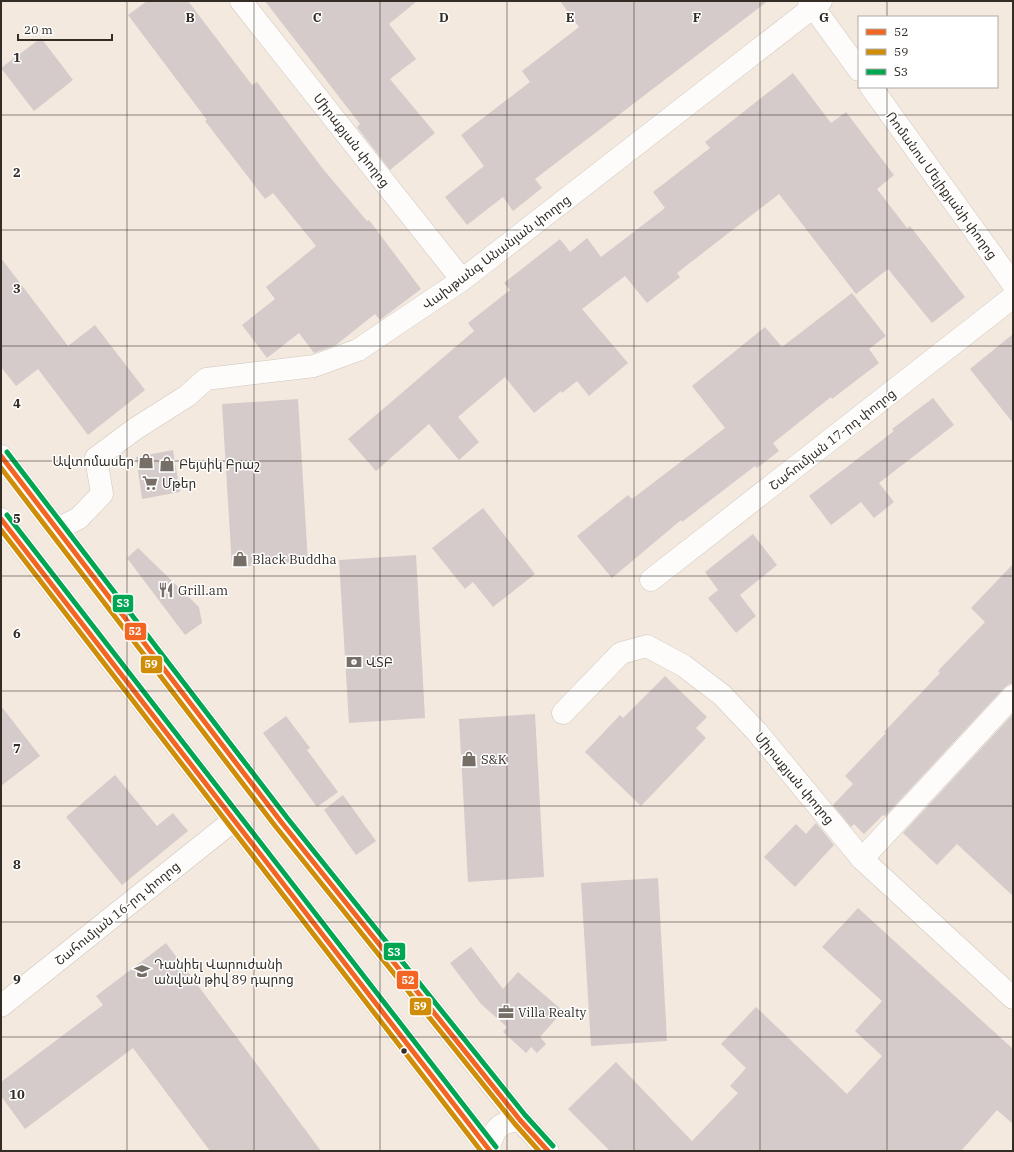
<svg xmlns="http://www.w3.org/2000/svg" width="1014" height="1152" font-family="'IBM Plex Serif','Noto Sans Armenian',serif">
<style>
.building{fill:#d5cbca}
.lines{fill:none;stroke-linecap:round;stroke-linejoin:round}
.street-casing{stroke:#cec6be;stroke-width:23}
.secondary-casing{stroke:#cec6be;stroke-width:23}
.primary-casing{stroke:#cec6be;stroke-width:23}
.street{stroke:#fdfcfa;stroke-width:22}
.secondary{stroke:#fdfcfa;stroke-width:22}
.primary{stroke:#fdfcfa;stroke-width:22}
.bus-1-casing{stroke:#fff;stroke-width:8}
.bus-2-casing{stroke:#fff;stroke-width:8}
.bus-3-casing{stroke:#fff;stroke-width:8}
.bus-1{stroke:#f26522;stroke-width:5}
.bus-2{stroke:#d08e08;stroke-width:5}
.bus-3{stroke:#00a651;stroke-width:5}
.grid{fill:none;stroke:#342d26;stroke-width:1;stroke-opacity:0.55}
.bus-dot{fill:#342d26;stroke:#fff;stroke-width:1.5}
.labels{text-anchor:middle;stroke-width:3;stroke-linejoin:round;paint-order:stroke}
.street-label{font-size:13px;fill:#342d26;stroke:#fff}
.poi-label{font-size:13px;fill:#342d26;stroke:#fff;text-anchor:start}
.grid-label{font-size:13px;text-anchor:middle;font-weight:bold;fill:#342d26;stroke:#fff;stroke-width:3;stroke-linejoin:round;paint-order:stroke}
.line-badge{stroke:#fff;stroke-width:1.5}
.badge-label{font-size:11px;text-anchor:middle;font-weight:bold;fill:#fff}
</style>
<rect width="100%" height="100%" fill="#f4e9df"/>
<g class="building">
<path d="M 147,1 L 188,1 L 252,85 L 257,82 L 323,169 L 367,221 L 369,220 L 421,289 L 380,320 L 375,314 L 336,345 L 314,353 L 299,333 L 267,358 L 242,325 L 275,299 L 266,287 L 316,246 L 273,193 L 265,199 L 205,121 L 207,120 L 128,15 Z"/>
<path d="M 265,1 L 417,1 L 389,24 L 416,59 L 390,79 L 435,133 L 390,170 L 357,127 L 360,124 Z"/>
<path d="M 560,1 L 768,1 L 535,179 L 542,188 L 513,211 L 503,197 L 467,225 L 445,197 L 484,166 L 461,135 L 530,82 L 522,71 L 579,27 Z"/>
<path d="M 41,38 L 73,80 L 34,111 L 1,68 Z"/>
<path d="M 793,73 L 831,123 L 846,112 L 894,175 L 877,189 L 907,228 L 910,226 L 965,297 L 932,323 L 888,269 L 856,294 L 779,194 L 677,273 L 680,277 L 647,303 L 625,276 L 582,309 L 628,363 L 589,396 L 577,381 L 562,393 L 561,391 L 534,413 L 505,377 L 458,417 L 479,442 L 459,460 L 429,424 L 376,471 L 348,439 L 474,331 L 468,323 L 510,290 L 504,283 L 560,239 L 570,252 L 587,238 L 601,257 L 665,208 L 653,192 L 710,148 L 705,142 Z"/>
<path d="M 1,258 L 68,346 L 95,325 L 145,390 L 88,435 L 38,369 L 16,386 L 1,367 Z"/>
<path d="M 852,293 L 886,336 L 869,349 L 879,363 L 832,399 L 831,397 L 773,443 L 779,451 L 757,468 L 755,466 L 682,522 L 681,520 L 612,578 L 577,536 L 628,495 L 632,499 L 725,428 L 692,386 L 765,327 L 782,347 Z"/>
<path d="M 1013,334 L 1013,423 L 970,369 Z"/>
<path d="M 933,398 L 954,425 L 879,483 L 894,502 L 874,518 L 861,502 L 831,525 L 809,496 L 894,431 L 892,429 Z"/>
<path d="M 298,399 L 308,562 L 232,567 L 222,404 Z"/>
<path d="M 173,450 L 180,492 L 142,499 L 136,457 Z"/>
<path d="M 483,508 L 535,574 L 493,607 L 473,582 L 465,589 L 432,548 Z"/>
<path d="M 753,534 L 777,565 L 740,595 L 756,616 L 736,633 L 708,598 L 718,590 L 705,572 Z"/>
<path d="M 138,548 L 199,607 L 202,623 L 185,635 L 127,558 Z"/>
<path d="M 416,555 L 425,718 L 349,723 L 339,560 Z"/>
<path d="M 1013,564 L 1013,684 L 1009,684 L 1004,688 L 885,816 L 883,815 L 864,834 L 854,824 L 851,827 L 833,805 L 853,784 L 845,776 L 886,733 L 884,732 L 940,673 L 938,671 L 985,622 L 971,608 Z"/>
<path d="M 665,676 L 707,717 L 696,728 L 706,738 L 641,806 L 585,752 L 620,715 L 623,718 Z"/>
<path d="M 1,706 L 40,756 L 1,786 Z"/>
<path d="M 535,714 L 544,877 L 468,882 L 459,719 Z"/>
<path d="M 1013,714 L 1013,896 L 957,844 L 937,865 L 903,833 Z"/>
<path d="M 286,716 L 310,748 L 307,750 L 338,792 L 317,807 L 263,733 Z"/>
<path d="M 115,775 L 157,826 L 173,813 L 188,831 L 122,885 L 66,817 Z"/>
<path d="M 343,795 L 376,841 L 356,855 L 324,810 Z"/>
<path d="M 816,823 L 834,845 L 795,887 L 764,857 L 796,824 L 806,834 Z"/>
<path d="M 658,878 L 667,1041 L 591,1046 L 581,883 Z"/>
<path d="M 858,908 L 1013,1049 L 1013,1124 L 997,1110 L 961,1151 L 610,1151 L 568,1109 L 616,1062 L 692,1141 L 738,1093 L 730,1086 L 746,1068 L 721,1044 L 756,1007 L 847,1094 L 882,1056 L 855,1031 L 882,1001 L 822,947 Z"/>
<path d="M 166,943 L 244,1047 L 321,1151 L 210,1151 L 133,1048 L 25,1129 L 1,1096 L 1,1082 L 103,1005 L 96,996 Z"/>
<path d="M 471,947 L 503,989 L 518,972 L 563,1011 L 540,1037 L 546,1044 L 537,1053 L 531,1047 L 526,1053 L 503,1032 L 507,1027 L 481,1004 L 450,963 Z"/>
</g>
<g class="lines">
<defs>
<g id="street">
<path d="M 241,1 L 462,280"/>
<path d="M 58,529 L 79,518 L 102,494 L 96,458 L 135,429 L 187,396 L 206,379 L 314,366 L 358,350 L 462,280 L 821,1"/>
<path d="M 651,580 L 1013,297"/>
<path d="M 563,713 L 621,653 L 647,646 L 684,666 L 722,695 L 757,732 L 862,859 L 1013,998"/>
<path d="M 862,859 L 1013,696"/>
<path d="M 1,1006 L 234,820"/>
</g>
<g id="secondary">
<path d="M 809,1 L 859,70"/>
<path d="M 871,87 L 1013,284"/>
</g>
<g id="primary">
<path d="M 1,456 L 282,823 L 520,1120 L 548,1151"/>
<path d="M 1,519 L 490,1151"/>
<path d="M 488,1150 C 494,1130 497,1122 520,1120"/>
</g>
</defs>
<use href="#street" class="street-casing"/>
<use href="#secondary" class="secondary-casing"/>
<use href="#primary" class="primary-casing"/>
<use href="#street" class="street"/>
<use href="#secondary" class="secondary"/>
<use href="#primary" class="primary"/>
<defs>
<g id="bus-1">
<path d="M 1,456 L 282,823 L 520,1120 L 548,1151"/>
<path d="M 1,519 L 490,1151"/>
</g>
<g id="bus-2">
<path d="M 1,468 L 276,827 L 515,1124 L 539,1151"/>
<path d="M 1,530 L 481,1151"/>
</g>
<g id="bus-3">
<path d="M 7,452 L 288,819 L 525,1115 L 553,1146"/>
<path d="M 7,515 L 496,1147"/>
</g>
</defs>
<use href="#bus-1" class="bus-1-casing"/>
<use href="#bus-2" class="bus-2-casing"/>
<use href="#bus-3" class="bus-3-casing"/>
<use href="#bus-1" class="bus-1"/>
<use href="#bus-2" class="bus-2"/>
<use href="#bus-3" class="bus-3"/>
</g>
<path class="grid" d="M 127,1 L 127,1151M 254,1 L 254,1151M 380,1 L 380,1151M 507,1 L 507,1151M 634,1 L 634,1151M 760,1 L 760,1151M 887,1 L 887,17M 887,87 L 887,1151M 1,115 L 1013,115M 1,230 L 1013,230M 1,346 L 1013,346M 1,461 L 1013,461M 1,576 L 1013,576M 1,691 L 1013,691M 1,806 L 1013,806M 1,922 L 1013,922M 1,1037 L 1013,1037"/>
<defs>
<symbol id="shop-bare" viewBox="-9 -9 18 18"><path d="M-5-2.5h2.3a2.7 3.5 0 0 1 5.4 0H5L5.5 6h-11ZM-1.5-2.5h3a1.5 2.3 0 0 0-3 0Z" fill="#776f67" stroke="#fff" stroke-width="2.5" paint-order="stroke"/></symbol>
<symbol id="supermarket-bare" viewBox="-9 -9 18 18"><path d="M-6-5.5h2.5l.6 2H6L4.5 2H-2.5L-4.4-4H-6ZM-1.5 3.2a1.3 1.3 0 1 0 .1 0ZM3 3.2a1.3 1.3 0 1 0 .1 0Z" fill="#776f67" stroke="#fff" stroke-width="2.5" paint-order="stroke"/></symbol>
<symbol id="restaurant-bare" viewBox="-9 -9 18 18"><path d="M-5-6h1v4h1v-4h1v4h1v-4h1v5L-1.5 .5V6h-2V.5L-5-1ZM5-6V6H3V1.5H1.5Q1.5-4 5-6Z" fill="#776f67" stroke="#fff" stroke-width="2.5" paint-order="stroke"/></symbol>
<symbol id="bank-bare" viewBox="-9 -9 18 18"><path d="M-6-4H6V4H-6ZM0-2.3a2.3 2.3 0 1 0 0 4.6a2.3 2.3 0 1 0 0-4.6Z" fill="#776f67" stroke="#fff" stroke-width="2.5" paint-order="stroke"/></symbol>
<symbol id="school-bare" viewBox="-9 -9 18 18"><path d="M0-5L7-2L0 1L-7-2ZM-4 1L0 2.5L4 1V4Q0 6-4 4Z" fill="#776f67" stroke="#fff" stroke-width="2.5" paint-order="stroke"/></symbol>
<symbol id="office-bare" viewBox="-9 -9 18 18"><path d="M-6-3h4V-5.5h4V-3h4V5H-6ZM-1-4.5V-3h2v-1.5ZM-6 0V1H6V0Z" fill="#776f67" stroke="#fff" stroke-width="2.5" paint-order="stroke"/></symbol>
</defs>
<g fill-rule="evenodd">
<use href="#shop-bare" x="135" y="450" width="22" height="22"/>
<use href="#shop-bare" x="156" y="453" width="22" height="22"/>
<use href="#supermarket-bare" x="139" y="472" width="22" height="22"/>
<use href="#shop-bare" x="229" y="548" width="22" height="22"/>
<use href="#restaurant-bare" x="155" y="579" width="22" height="22"/>
<use href="#bank-bare" x="343" y="651" width="22" height="22"/>
<use href="#shop-bare" x="458" y="748" width="22" height="22"/>
<use href="#school-bare" x="131" y="960" width="22" height="22"/>
<use href="#office-bare" x="495" y="1001" width="22" height="22"/>
</g>
<circle class="bus-dot" cx="404" cy="1051" r="3.5"/>
<g class="labels">
<g class="street-label">
<text transform="translate(352 140) rotate(52)" y="5">Միրաքյան փողոց</text>
<text transform="translate(942 185) rotate(54)" y="5">Ռոմանոս Մելիքյանի փողոց</text>
<text transform="translate(496 252) rotate(-37)" y="5">Վախթանգ Անանյան փողոց</text>
<text transform="translate(832 439) rotate(-38)" y="5">Շահումյան 17-րդ փողոց</text>
<text transform="translate(795 778) rotate(50)" y="5">Միրաքյան փողոց</text>
<text transform="translate(117 913) rotate(-39)" y="5">Շահումյան 16-րդ փողոց</text>
</g>
<g class="poi-label">
<text x="134" y="466" text-anchor="end">Ավտոմասեր</text>
<text x="179" y="469">Բեյսիկ Բրաշ</text>
<text x="162" y="488">Մթեր</text>
<text x="252" y="564">Black Buddha</text>
<text x="178" y="595">Grill.am</text>
<text x="366" y="667">ՎՏԲ</text>
<text x="481" y="764">S&amp;K</text>
<text x="154" y="969">Դանիել Վարուժանի<tspan x="154" dy="15">անվան թիվ 89 դպրոց</tspan></text>
<text x="518" y="1017">Villa Realty</text>
</g>
</g>
<g class="grid-label">
<text x="190" y="22">B</text>
<text x="317" y="22">C</text>
<text x="444" y="22">D</text>
<text x="570" y="22">E</text>
<text x="697" y="22">F</text>
<text x="824" y="22">G</text>
<text x="17" y="62">1</text>
<text x="17" y="177">2</text>
<text x="17" y="293">3</text>
<text x="17" y="408">4</text>
<text x="17" y="523">5</text>
<text x="17" y="638">6</text>
<text x="17" y="753">7</text>
<text x="17" y="869">8</text>
<text x="17" y="984">9</text>
<text x="17" y="1099">10</text>
</g>
<g class="line-badge">
<rect x="112" y="594" width="22" height="19" rx="4" fill="#00a651"/>
<rect x="124" y="622" width="23" height="19" rx="4" fill="#f26522"/>
<rect x="140" y="655" width="23" height="19" rx="4" fill="#d08e08"/>
<rect x="383" y="942" width="23" height="19" rx="4" fill="#00a651"/>
<rect x="396" y="970" width="23" height="20" rx="4" fill="#f26522"/>
<rect x="409" y="997" width="23" height="19" rx="4" fill="#d08e08"/>
</g>
<g class="badge-label">
<text x="123" y="607">Տ3</text>
<text x="135" y="635">52</text>
<text x="151" y="668">59</text>
<text x="394" y="956">Տ3</text>
<text x="408" y="984">52</text>
<text x="420" y="1010">59</text>
</g>
<rect width="1014" height="1152" fill="none" stroke="#342d26" stroke-width="4"/>
<rect x="858" y="16" width="140" height="72" fill="#ffffff" stroke="#aeaba8"/>
<rect x="866" y="29" width="20" height="6" fill="#f26522" stroke="#aeaba8"/>
<text x="894" y="36" font-size="12" fill="#342d26">52</text>
<rect x="866" y="49" width="20" height="6" fill="#d08e08" stroke="#aeaba8"/>
<text x="894" y="56" font-size="12" fill="#342d26">59</text>
<rect x="866" y="69" width="20" height="6" fill="#00a651" stroke="#aeaba8"/>
<text x="894" y="76" font-size="12" fill="#342d26">Տ3</text>
<path d="M18 34v6h94v-6" fill="none" stroke="#342d26" stroke-width="2"/>
<text x="24" y="34" font-size="12" fill="#342d26" stroke="#ffffff" stroke-width="3" paint-order="stroke">20 m</text>
</svg>
